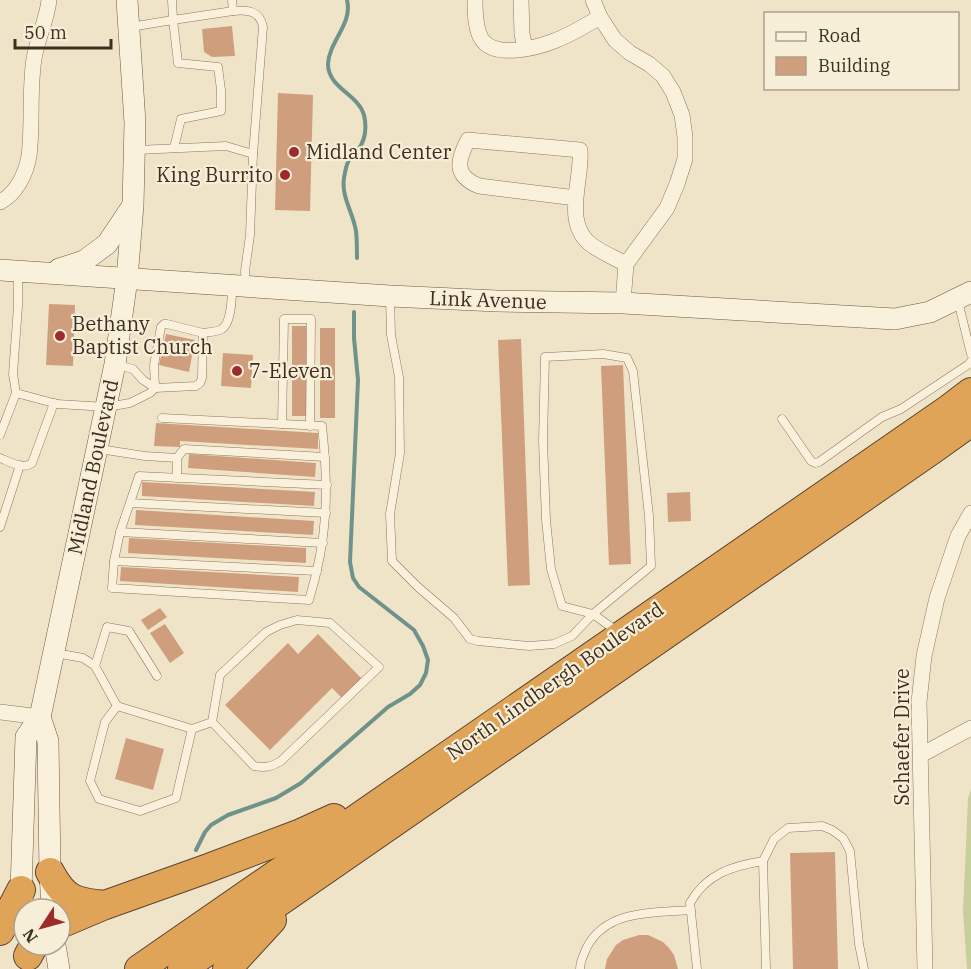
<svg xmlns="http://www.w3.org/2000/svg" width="971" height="969" font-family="'IBM Plex Serif',serif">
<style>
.green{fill:#c9cf9b}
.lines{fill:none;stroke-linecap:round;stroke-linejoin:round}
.stream{stroke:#6f938a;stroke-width:4}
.building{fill:#cf9f7d}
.lane-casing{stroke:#8d765c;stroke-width:9}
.street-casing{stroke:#8d765c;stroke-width:16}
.secondary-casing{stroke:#6f573f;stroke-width:22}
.highway-casing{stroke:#5b4430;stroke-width:30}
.lane{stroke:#faf1dc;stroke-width:8}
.street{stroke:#faf1dc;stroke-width:15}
.secondary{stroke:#faf1dc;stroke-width:21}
.highway{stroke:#e0a458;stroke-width:28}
.poi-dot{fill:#9e2a2b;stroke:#f7eed8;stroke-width:2}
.labels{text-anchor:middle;stroke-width:4.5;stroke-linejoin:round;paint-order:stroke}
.poi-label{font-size:20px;fill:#3d2e20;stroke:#f7eed8;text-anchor:start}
.street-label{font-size:20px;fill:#3d2e20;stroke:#f7eed8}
</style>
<rect width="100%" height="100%" fill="#f0e4c8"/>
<path class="green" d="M 971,789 L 971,969 L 967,969 L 963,911 L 968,798 Z"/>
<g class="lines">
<g class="stream">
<path d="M 347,0 C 353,24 329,41 328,64 C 328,88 358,94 364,115 C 367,128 366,139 358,150 C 355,153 351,156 349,160 C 346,165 345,172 344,178 C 341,197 353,212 356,231 C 357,240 357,249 357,258"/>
<path d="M 196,850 L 205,832 L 211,825 L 228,815 L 276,798 L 301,783 L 388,707 L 410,694 L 420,685 L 426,673 L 428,660 L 423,646 L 414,630 L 359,587 L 353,578 L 350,562 L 358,380 L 354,338 L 354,312"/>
</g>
</g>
<g class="building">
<path d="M 232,26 L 235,56 L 212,57 L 204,52 L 202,29 Z"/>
<path d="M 278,93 L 313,95 L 310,211 L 275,210 Z"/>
<path d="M 49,304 L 75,305 L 73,366 L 46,365 Z"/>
<path d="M 292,326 L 306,326 L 307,416 L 292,416 Z"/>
<rect x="320" y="328" width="15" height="90"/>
<path d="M 166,334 L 195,340 L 189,372 L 159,365 Z"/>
<path d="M 521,339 L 530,585 L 508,586 L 498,340 Z"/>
<path d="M 223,353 L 253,355 L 251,388 L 221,386 Z"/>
<path d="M 623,365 L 631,564 L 609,565 L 601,366 Z"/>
<path d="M 156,423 L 318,433 L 318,449 L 180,441 L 180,447 L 154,446 Z"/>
<path d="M 189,454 L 316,463 L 315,477 L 188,468 Z"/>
<path d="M 142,482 L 315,492 L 314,506 L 142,496 Z"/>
<path d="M 690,492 L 691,521 L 668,522 L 667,493 Z"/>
<path d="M 136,510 L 314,521 L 313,535 L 135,525 Z"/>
<path d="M 129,538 L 306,548 L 306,563 L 128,553 Z"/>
<path d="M 121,567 L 299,577 L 298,592 L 120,581 Z"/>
<path d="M 160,608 L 167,617 L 148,630 L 141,620 Z"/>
<path d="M 165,624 L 184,653 L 170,663 L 150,633 Z"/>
<path d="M 318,634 L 362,679 L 342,698 L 332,688 L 270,750 L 225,705 L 288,643 L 298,654 Z"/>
<path d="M 126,738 L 164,749 L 153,790 L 115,779 Z"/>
<path d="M 835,852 L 838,969 L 793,969 L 790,853 Z"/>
<path d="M 639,935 L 648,935 L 663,942 L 669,948 L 674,955 L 678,969 L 605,969 L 607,959 L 616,945 L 623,940 Z"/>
</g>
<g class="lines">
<defs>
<g id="lane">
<path d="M 172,0 L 173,20 L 233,11 L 232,0"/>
<path d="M 233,11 C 248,9 260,11 263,27 L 253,154"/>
<path d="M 130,27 L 173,20 L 178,63 L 218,67 L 221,90 L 221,111 L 181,119 L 174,148"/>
<path d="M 137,150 L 226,146 L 253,154 L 250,235 L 245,271 L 246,285"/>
<path d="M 18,272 L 18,306 L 13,374 L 16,393 L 57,404 L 107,407 L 130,403 L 150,393 L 155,388 L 143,380 L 133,369 L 117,365"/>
<path d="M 390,298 L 391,335 L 399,377 L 400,453 L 390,514 L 392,561 L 418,587 L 454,618 L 470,639 L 478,641 L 529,646 L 554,644 L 572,636 L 593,614 L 651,566 L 649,516 L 633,371 L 627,358 L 603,354 L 545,357 L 543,441 L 546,520 L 551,569 L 562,606 L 593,614 L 618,632"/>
<path d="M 958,301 L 971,354"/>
<path d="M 203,333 L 167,324 L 164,324 L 161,327 L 154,365 L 155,388 L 196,386 L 200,383 L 202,378 L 203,333 C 209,332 217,332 222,329 C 231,323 232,298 232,288"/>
<path d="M 162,418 L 322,426 C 329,490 328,538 309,600 L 112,588 L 114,561 L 120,532 L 139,476 L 327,485"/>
<path d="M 782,419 L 811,461 L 815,463 L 819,462 L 882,417 L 901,409 L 969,364 L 971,361"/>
<path d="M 282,424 L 284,319 L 311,319 L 310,426"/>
<path d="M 0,435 L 16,393"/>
<path d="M 99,449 L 145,456 L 177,458"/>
<path d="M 0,458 C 10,462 23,470 32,463 L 54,403"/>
<path d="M 177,478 L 177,458 L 184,449 L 325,457"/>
<path d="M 130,503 L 326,513"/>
<path d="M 0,527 L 20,465"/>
<path d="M 120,532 L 323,543"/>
<path d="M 114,561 L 317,571"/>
<path d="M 55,653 L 83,658 L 95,666 L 117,706 L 192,729 L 212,722 L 254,766 C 265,768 271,767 281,761 L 379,667 L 330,623 L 297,620 L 280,625 L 266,632 L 220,675 L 212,722"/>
<path d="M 95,666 L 107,627 L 129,631 L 157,676"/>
<path d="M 117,706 L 105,722 L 90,781 L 99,799 L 140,811 L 176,798 L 192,729"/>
<path d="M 580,969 C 580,961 584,954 587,947 C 607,909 655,913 691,910"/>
<path d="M 697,969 L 690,903 C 706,874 732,866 763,861"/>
<path d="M 766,969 L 763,861 L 774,839 L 788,828 L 822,826 L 832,830 L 843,838 L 850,851 L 859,944 L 864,969"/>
</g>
<g id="street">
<path d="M 475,0 C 475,12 475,31 483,41 C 497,58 536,48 554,41 C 570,35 585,26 600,17"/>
<path d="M 521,0 L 522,34 L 525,48"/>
<path d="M 593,0 L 600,17 L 615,40 L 630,53 L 649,64 L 663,76 L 673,92 L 682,115 L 685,137 L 685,159 L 677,184 L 667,208 L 626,264 L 623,303"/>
<path d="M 576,198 L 479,186 C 454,176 457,161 468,140 L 580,150 C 583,180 561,224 593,246 C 603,253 615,258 626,264"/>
<path d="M 0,202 C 16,194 26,174 29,156 C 33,125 29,91 34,59 C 37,39 47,20 49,0"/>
<path d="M 0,712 L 40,717"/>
<path d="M 921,755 L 971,728"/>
<path d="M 925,969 L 919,702 L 924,656 L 937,598 L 958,536 L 971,513"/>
</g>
<g id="secondary">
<path d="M 59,269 L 84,261 L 107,244 L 131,208"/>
<path d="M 0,270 L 390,296 L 497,301 L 623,303 L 895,319 L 930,312 L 971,292"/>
<path d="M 40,717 L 48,741 L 50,872 L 52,909"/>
<path d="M 24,920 L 21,890 L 26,737 L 40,717 L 115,364 L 127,279 L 133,205 L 135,123 L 127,0"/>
<path d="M 55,945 L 59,969"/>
</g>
<g id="highway">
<path d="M 50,872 C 65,900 75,902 105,905"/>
<path d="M 60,924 L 105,905 L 206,869 L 301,833 L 334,818"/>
<path d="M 0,931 L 21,890"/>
<path d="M 28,956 L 34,945"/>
<path d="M 139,969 L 950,408 L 971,392"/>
<path d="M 182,969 L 932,450 L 971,422"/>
<path d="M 227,969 L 272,920"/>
</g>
</defs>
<use href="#lane" class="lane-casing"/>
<use href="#street" class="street-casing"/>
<use href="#secondary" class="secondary-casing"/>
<use href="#highway" class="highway-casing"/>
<use href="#lane" class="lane"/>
<use href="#street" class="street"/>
<use href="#secondary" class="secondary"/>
<use href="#highway" class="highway"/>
</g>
<g class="poi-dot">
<circle cx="294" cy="152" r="6"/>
<circle cx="285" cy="175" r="6"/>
<circle cx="60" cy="336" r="6"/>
<circle cx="237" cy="371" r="6"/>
</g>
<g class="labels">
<g class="poi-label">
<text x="306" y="159">Midland Center</text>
<text x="273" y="182" text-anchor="end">King Burrito</text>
<text x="72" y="331">Bethany<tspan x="72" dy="23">Baptist Church</tspan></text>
<text x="249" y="378">7-Eleven</text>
</g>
<g class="street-label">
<text transform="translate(488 300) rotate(2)" y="7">Link Avenue</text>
<text transform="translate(93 467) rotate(-78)" y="7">Midland Boulevard</text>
<text transform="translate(555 681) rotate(-35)" y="7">North Lindbergh Boulevard</text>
<text transform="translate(902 737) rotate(-90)" y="7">Schaefer Drive</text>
</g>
</g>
<rect x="764" y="12" width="195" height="78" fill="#f7eed8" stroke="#ada18e" stroke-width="1.5"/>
<rect x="776" y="32" width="30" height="9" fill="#faf1dc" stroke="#ada18e" stroke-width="1.5"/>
<text x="818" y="42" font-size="18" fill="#3d2e20">Road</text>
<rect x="776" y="57" width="30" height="18" fill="#cf9f7d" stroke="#ada18e" stroke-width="1.5"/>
<text x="818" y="72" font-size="18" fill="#3d2e20">Building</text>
<g transform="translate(42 927) rotate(234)"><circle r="28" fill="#f7eed8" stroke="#ada18e" stroke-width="1.5"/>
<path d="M0-4.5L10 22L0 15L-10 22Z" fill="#9e2a2b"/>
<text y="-9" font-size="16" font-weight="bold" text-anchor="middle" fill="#3d2e20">N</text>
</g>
<path d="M15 39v9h96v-9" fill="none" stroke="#3d2e20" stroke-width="3"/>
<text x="24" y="39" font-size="18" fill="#3d2e20" stroke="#f7eed8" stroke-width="4.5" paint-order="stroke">50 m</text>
</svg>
